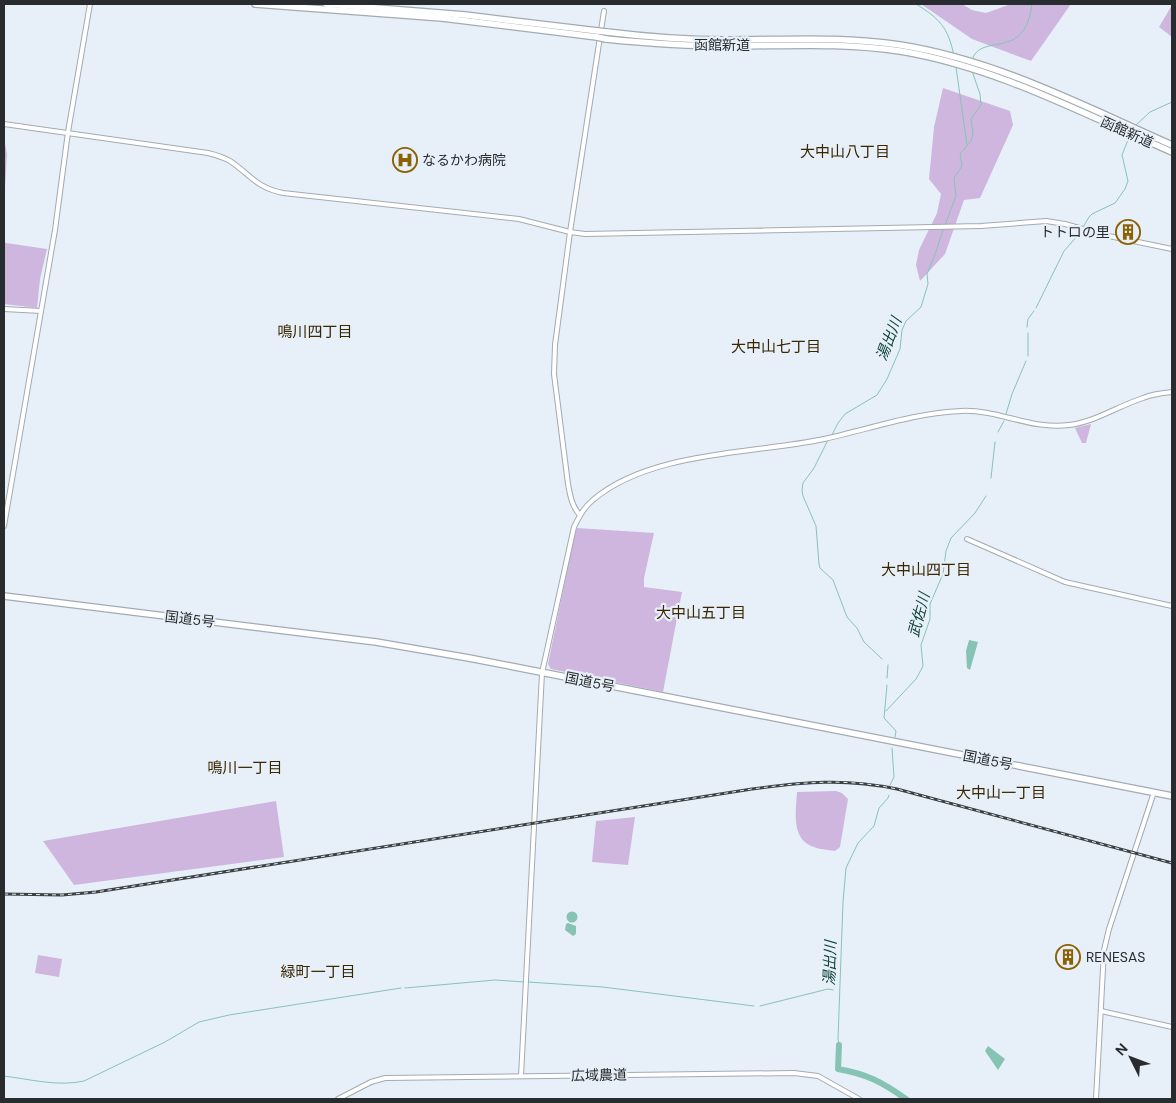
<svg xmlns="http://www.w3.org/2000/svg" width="1176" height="1103" font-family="'DM Sans','Noto Sans JP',sans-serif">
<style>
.green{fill:#cfb6df}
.water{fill:#87c3b5}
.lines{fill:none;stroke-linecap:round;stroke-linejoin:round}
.stream{stroke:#87c3b5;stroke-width:1}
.river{stroke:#87c3b5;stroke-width:6}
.minor-casing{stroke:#a2abb2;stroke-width:6}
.highway-casing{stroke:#a2abb2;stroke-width:8}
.minor{stroke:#fff;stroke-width:4}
.highway{stroke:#fff;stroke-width:5.5}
.rail-casing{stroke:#3c4144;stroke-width:3}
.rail{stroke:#e7f0f8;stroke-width:1;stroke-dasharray:4;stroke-linecap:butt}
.highway-bridge-casing{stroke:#a2abb2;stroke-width:8;stroke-linecap:butt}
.highway-bridge{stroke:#fff;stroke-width:5.5}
.labels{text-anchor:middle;stroke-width:4.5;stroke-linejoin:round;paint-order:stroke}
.street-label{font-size:14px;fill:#282c2f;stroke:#e7f0f8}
.poi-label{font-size:14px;fill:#282c2f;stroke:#e7f0f8;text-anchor:start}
.neighbourhood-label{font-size:15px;fill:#3a2600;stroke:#e7f0f8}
.water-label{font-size:15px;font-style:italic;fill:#0e443a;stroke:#e7f0f8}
</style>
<rect width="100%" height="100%" fill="#e7f0f8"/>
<g class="green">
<path d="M 921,4 L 962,4 L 972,10 L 986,13 L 1011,4 L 1071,4 L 1031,61 L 972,39 Z"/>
<path d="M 1172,5 L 1172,37 L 1159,27 Z"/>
<path d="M 943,88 L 1010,111 L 1013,125 L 980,198 L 964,200 L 945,254 L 920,281 L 916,265 L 919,250 L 937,213 L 941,194 L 929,179 L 934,127 Z"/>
<path d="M 4,138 L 7,154 L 4,204 Z"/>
<path d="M 4,241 L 6,243 L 47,249 L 40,279 L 37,308 L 4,304 Z"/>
<path d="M 1091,424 L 1086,443 L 1082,443 L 1075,428 Z"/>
<path d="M 577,528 L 654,533 L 644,578 L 644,587 L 682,592 L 663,692 L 551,669 L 548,664 L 574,537 Z"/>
<path d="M 836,791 L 842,793 L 848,799 L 840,847 L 835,851 C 828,850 818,849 811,846 C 791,837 796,810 797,792 Z"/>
<path d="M 276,801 L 284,857 L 74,885 L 43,841 Z"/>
<path d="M 635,817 L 628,865 L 592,862 L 596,821 Z"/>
<path d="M 38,955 L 62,959 L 59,977 L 35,973 Z"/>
</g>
<g class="water">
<path d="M 969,640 L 978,642 L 970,670 L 967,668 L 966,651 Z"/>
<circle cx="572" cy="917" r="5.5"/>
<path d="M 568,923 L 576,926 L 576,934 L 573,936 L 565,930 L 566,924 Z"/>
<path d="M 988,1046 L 1005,1059 L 998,1070 L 985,1051 Z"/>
</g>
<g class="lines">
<g class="stream">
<path d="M 916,4 C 940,19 948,27 954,56"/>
<path d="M 972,60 C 981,31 1025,63 1032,4"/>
<path d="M 956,67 L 967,145"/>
<path d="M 1135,126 L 1150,112 L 1172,102"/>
<path d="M 945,225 L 956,196 L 954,178 L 962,166 L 960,154 L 971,141 L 973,134 L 971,119 L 981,105 L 980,94 L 972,71"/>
<path d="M 1036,308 L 1064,251 L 1079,234 L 1089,217 L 1092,214 L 1115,203 L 1125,189 L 1128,181 L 1122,155 L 1130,135"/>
<path d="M 1027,327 L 1028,319 L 1034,311"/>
<path d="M 1028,333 L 1028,356"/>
<path d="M 1006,414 L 1012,394 L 1026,361"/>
<path d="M 998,432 L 1004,421"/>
<path d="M 832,435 L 838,423 L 845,414 L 877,395 L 887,379 L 900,349 L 902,330 L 906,321 L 921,307 L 928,284 L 927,274 L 936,252 L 943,229"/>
<path d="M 828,440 L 814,468 L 803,483 L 802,490 L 803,496 L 816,526 L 819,564 L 820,568 L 833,580 L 847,617 L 857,628 L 864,642 L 882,659"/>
<path d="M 991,478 L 995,442"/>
<path d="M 887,678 L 888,665"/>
<path d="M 887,685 L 884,718 L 896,731 L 895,737"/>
<path d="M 886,711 L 916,679 L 921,670 L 923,666 L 921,645 L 930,619 L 930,604 L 943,574 L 946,551 L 951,538 L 975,513 L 986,496"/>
<path d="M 890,785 L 894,777 L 892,748"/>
<path d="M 528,982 L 603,987 L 754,1006"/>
<path d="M 405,988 L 495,980 L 524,982"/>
<path d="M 760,1006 L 828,989 L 833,990"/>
<path d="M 839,1045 L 838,1039 L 843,902 L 846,868 L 858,843 L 874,826 L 879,808 L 888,798 L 889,795"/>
<path d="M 4,1076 C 29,1079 58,1087 84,1081 L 165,1042 L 199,1022 L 229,1015 L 401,988"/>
</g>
<path class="river" d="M 839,1045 L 838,1069 C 867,1074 882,1082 906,1099"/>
<defs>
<g id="minor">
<path d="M 4,124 L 208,153 C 216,155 223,157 230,161 C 251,175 255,187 283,193 L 519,219 L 570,232 L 585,234 L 981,226 L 1046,221 L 1065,224 L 1104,235 L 1172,249"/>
<path d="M 4,309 L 41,311"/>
<path d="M 580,515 C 572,507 570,495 568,484 L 554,374 L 555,345 L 570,232 L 604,11"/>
<path d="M 4,526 L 55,230 L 68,132 L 90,4"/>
<path d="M 967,539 L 1065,582 L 1172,606"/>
<path d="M 1101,1011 L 1172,1027"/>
<path d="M 521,1076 L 542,673 L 574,527 C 579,517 584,507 593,500 C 650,451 754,454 824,439 C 870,429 914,413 961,411 C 998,409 1030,430 1069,425 C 1095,422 1118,406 1143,398 C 1152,394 1162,393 1172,392"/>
<path d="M 338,1099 L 371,1082 L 385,1078 L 794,1073 L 818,1076 L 859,1099"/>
<path d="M 1096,1099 L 1104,950 L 1109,929 L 1154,792"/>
</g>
<g id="highway">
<path d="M 255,4 L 442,18 L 597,37"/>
<path d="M 326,4 L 465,15 L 598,31"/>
<path d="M 607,32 C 647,37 687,40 727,40 C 785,40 843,36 900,45 C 996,60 1084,106 1172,145"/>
<path d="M 606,39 C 646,43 686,46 726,46 C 785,46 842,42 900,51 C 997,67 1083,114 1172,152"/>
<path d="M 4,596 L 376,642 L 469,658 L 1172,796"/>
</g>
</defs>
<use href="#minor" class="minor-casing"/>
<use href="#highway" class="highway-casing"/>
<use href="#minor" class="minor"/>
<use href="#highway" class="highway"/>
<defs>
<path id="rail" d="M 4,894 L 62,895 L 96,892 L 752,789 C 804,782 845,778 897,789 L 1172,863"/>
</defs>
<use href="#rail" class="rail-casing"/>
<use href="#rail" class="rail"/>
<defs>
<g id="highway-bridge">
<path d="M 598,31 L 607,32"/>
<path d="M 597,37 L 606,39"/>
</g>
</defs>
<use href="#highway-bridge" class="highway-bridge-casing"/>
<use href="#highway-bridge" class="highway-bridge"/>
</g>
<defs>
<symbol id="hospital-ring" viewBox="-11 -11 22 22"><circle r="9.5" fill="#e7f0f8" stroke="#8c6104" stroke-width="1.5"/><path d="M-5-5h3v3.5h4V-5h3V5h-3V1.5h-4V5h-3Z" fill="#8c6104"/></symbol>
<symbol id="building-ring" viewBox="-11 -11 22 22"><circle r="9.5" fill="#e7f0f8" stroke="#8c6104" stroke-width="1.5"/><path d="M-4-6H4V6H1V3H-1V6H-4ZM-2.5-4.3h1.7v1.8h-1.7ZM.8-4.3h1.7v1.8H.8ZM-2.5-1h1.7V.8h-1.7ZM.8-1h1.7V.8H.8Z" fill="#8c6104"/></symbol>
</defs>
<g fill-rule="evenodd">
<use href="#hospital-ring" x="391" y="146" width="28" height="28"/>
<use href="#building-ring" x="1114" y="218" width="28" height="28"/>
<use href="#building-ring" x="1054" y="943" width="28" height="28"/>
</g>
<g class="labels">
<g class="street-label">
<text x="722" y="50">函館新道</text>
<text transform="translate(1127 132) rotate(24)" y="5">函館新道</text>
<text transform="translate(190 619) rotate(7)" y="5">国道5号</text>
<text transform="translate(590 682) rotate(11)" y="5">国道5号</text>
<text transform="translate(988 760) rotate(11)" y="5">国道5号</text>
<text transform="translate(599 1075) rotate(-1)" y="5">広域農道</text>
</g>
<g class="poi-label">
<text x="422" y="165">なるかわ病院</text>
<text x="1110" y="237" text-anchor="end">トトロの里</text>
<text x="1086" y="962">RENESAS</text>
</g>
<g class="neighbourhood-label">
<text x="845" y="157">大中山八丁目</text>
<text x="315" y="337">鳴川四丁目</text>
<text x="776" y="352">大中山七丁目</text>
<text x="926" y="575">大中山四丁目</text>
<text x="701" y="618">大中山五丁目</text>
<text x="245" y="773">鳴川一丁目</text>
<text x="1001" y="798">大中山一丁目</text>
<text x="318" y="977">緑町一丁目</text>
</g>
<g class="water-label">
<text transform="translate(889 339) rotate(-69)" y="5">湯出川</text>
<text transform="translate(919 615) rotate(-75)" y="5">武佐川</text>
<text transform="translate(830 963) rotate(-88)" y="5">湯出川</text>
</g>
</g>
<rect width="1176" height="1103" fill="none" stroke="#282c2f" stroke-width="10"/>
<g transform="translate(1131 1058) rotate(312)" stroke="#e7f0f8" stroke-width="4" paint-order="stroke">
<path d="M0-4L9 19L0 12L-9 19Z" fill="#282c2f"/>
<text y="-8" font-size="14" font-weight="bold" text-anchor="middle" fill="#282c2f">N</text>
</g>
</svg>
